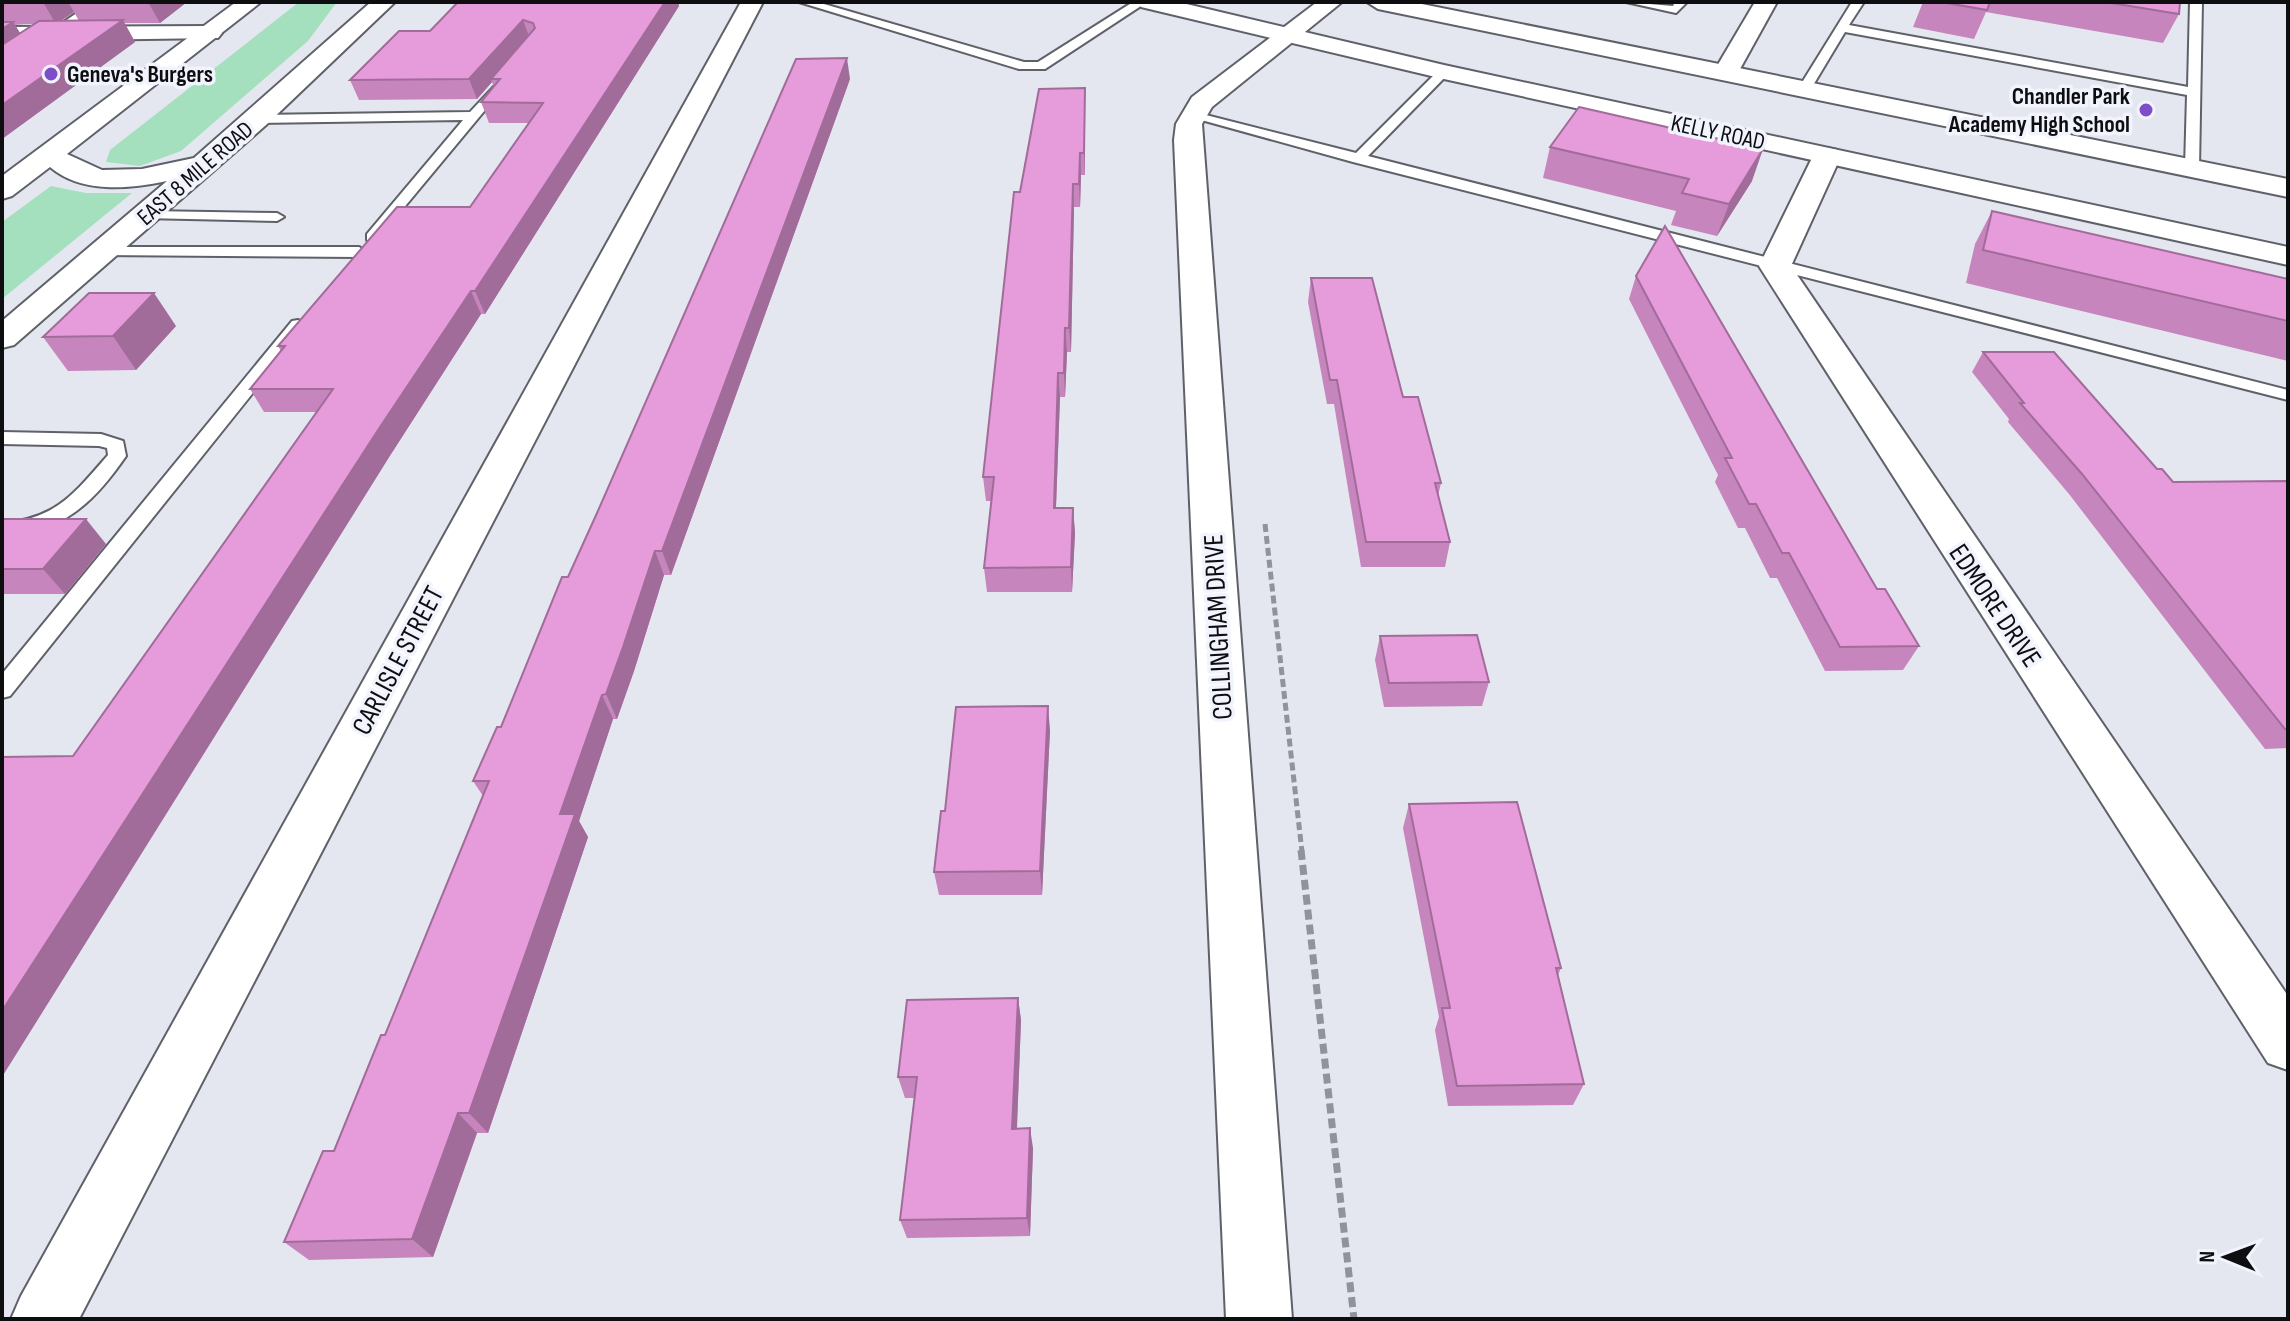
<svg xmlns="http://www.w3.org/2000/svg" width="2290" height="1321" font-family="'Sofia Sans Condensed',sans-serif">
<style>
.green{fill:#a5e0be}
.lines{fill:none;stroke-linecap:round;stroke-linejoin:round}
.service-casing{stroke:#5f6169;stroke-width:4}
.minor-casing{stroke:#5f6169;stroke-width:4}
.tertiary-casing{stroke:#5f6169;stroke-width:4}
.trunk-casing{stroke:#5f6169;stroke-width:4}
.path-far1{stroke:#91939a;stroke-width:5;stroke-dasharray:8 4;stroke-linecap:butt}
.path{stroke:#91939a;stroke-width:7;stroke-dasharray:10 5;stroke-linecap:butt}
.service{fill:#fff;fill-rule:evenodd}
.minor{fill:#fff;fill-rule:evenodd}
.tertiary{fill:#fff;fill-rule:evenodd}
.trunk{fill:#fff;fill-rule:evenodd}
.wall{fill:#c685bc;fill-rule:evenodd}
.shaded-wall{fill:#a16c99}
.building{fill:#e69bdb;stroke:#a16c99;stroke-width:2}
.poi-dot{fill:#7d4ec6;stroke:#f2f4fd;stroke-width:3}
.labels{text-anchor:middle;stroke-width:7;stroke-linejoin:round;paint-order:stroke}
.far-poi-label{font-size:24px;font-weight:bold;fill:#0e0e11;stroke:#f2f4fd;text-anchor:start}
.far-street-label{font-size:24px;fill:#0e0e11;stroke:#f2f4fd}
.street-label{font-size:28px;fill:#0e0e11;stroke:#f2f4fd}
</style>
<rect width="100%" height="100%" fill="#e4e7f0"/>
<g class="green">
<path d="M 299,2 L 337,2 L 308,41 L 181,151 L 140,166 L 106,162 L 110,150 Z"/>
<path d="M 51,186 L 86,193 L 132,193 L 2,299 L 2,222 Z"/>
</g>
<g class="lines">
<defs>
<g id="service">
<path d="M 93,2 L 107,2 L 2,74 L 2,64 Z"/>
<path d="M 799,2 L 817,2 L 1024,62 L 1038,62 L 1133,2 L 1147,2 L 1045,69 L 1019,69 Z"/>
<path d="M 1626,2 L 1673,6 L 1675,2 L 1687,2 L 1676,13 Z"/>
<path d="M 1852,2 L 1864,2 L 1849,25 L 2188,87 L 2190,2 L 2202,2 L 2199,168 L 2192,172 L 2185,168 L 2187,95 L 1845,32 L 1809,92 L 1799,92 L 1798,89 Z"/>
<path d="M 1440,69 L 1450,72 L 1368,156 L 2288,390 L 2288,400 L 1353,162 L 1187,116 L 1194,112 L 1356,153 Z"/>
<path d="M 501,79 L 507,83 L 505,86 L 377,240 L 367,240 L 367,234 L 463,120 L 257,123 L 250,119 L 257,115 L 470,112 Z"/>
<path d="M 148,211 L 277,213 L 284,217 L 277,221 L 143,218 L 141,215 Z"/>
<path d="M 104,247 L 359,247 L 367,252 L 359,257 L 99,255 L 99,249 Z"/>
<path d="M 298,320 L 306,325 L 304,329 L 10,696 L 2,698 L 2,674 L 292,321 Z"/>
<path d="M 2,432 L 101,434 L 123,441 L 126,456 C 92,505 63,531 2,537 L 2,523 C 56,519 74,494 108,455 L 107,448 L 99,446 L 2,444 Z"/>
</g>
<g id="minor">
<path d="M 741,2 L 763,2 L 79,1319 L 11,1319 L 21,1296 Z"/>
<path d="M 1317,2 L 1342,2 L 1212,107 L 1202,124 L 1292,1319 L 1226,1319 L 1174,140 L 1176,124 L 1192,97 Z"/>
<path d="M 1755,2 L 1777,2 L 1735,78 L 1717,78 L 1713,73 Z"/>
<path d="M 210,26 L 222,33 L 218,38 L 2,41 L 2,27 Z"/>
<path d="M 1827,148 L 1837,150 L 1841,156 L 1791,266 L 2288,996 L 2288,1070 L 2268,1063 L 1759,266 L 1813,156 L 1817,150 Z"/>
</g>
<g id="tertiary">
<path d="M 1138,2 L 1178,2 L 1444,65 L 2288,247 L 2288,265 L 1444,79 L 1141,7 Z"/>
<path d="M 1367,2 L 1412,2 L 2288,179 L 2288,197 L 1378,9 Z"/>
</g>
<path id="trunk" d="M 236,2 L 261,2 L 67,154 L 102,170 L 142,169 L 194,158 L 371,2 L 395,2 L 266,125 L 14,345 L 2,348 L 2,321 L 167,181 C 129,189 82,194 50,167 L 12,196 L 2,199 L 2,176 Z"/>
</defs>
<use href="#service" class="service-casing"/>
<use href="#minor" class="minor-casing"/>
<use href="#tertiary" class="tertiary-casing"/>
<use href="#trunk" class="trunk-casing"/>
<path class="path-far1" d="M 1265,524 L 1302,852"/>
<path class="path" d="M 1301,850 L 1354,1319"/>
<use href="#service" class="service"/>
<use href="#minor" class="minor"/>
<use href="#tertiary" class="tertiary"/>
<use href="#trunk" class="trunk"/>
</g>
<g class="wall">
<path d="M 2,2 L 187,2 L 160,23 L 124,23 L 135,42 L 2,139 ZM 74,12 L 79,21 L 60,21 ZM 24,24 L 34,24 L 20,33 L 15,25 Z"/>
<path d="M 458,2 L 678,2 L 679,6 L 485,314 L 481,314 L 393,451 L 73,756 L 316,412 L 264,412 L 250,389 L 281,351 L 278,346 L 470,207 L 529,123 L 489,123 L 481,102 L 494,87 L 492,82 L 477,99 L 359,100 L 350,80 L 430,31 Z"/>
<path d="M 1923,2 L 2180,2 L 2179,14 L 2163,43 L 1986,12 L 1974,39 L 1913,27 Z"/>
<path d="M 850,79 L 671,575 L 664,575 L 634,671 L 617,719 L 613,719 L 579,821 L 588,837 L 488,1133 L 477,1133 L 433,1257 L 309,1260 L 284,1242 L 334,1151 L 385,1035 L 483,796 L 473,781 L 501,727 Z"/>
<path d="M 1085,88 L 1085,175 L 1081,175 L 1080,207 L 1074,207 L 1071,352 L 1067,352 L 1065,397 L 1060,397 L 1056,508 L 1073,508 L 1075,533 L 1072,592 L 987,592 L 984,568 L 991,501 L 986,501 L 983,477 L 1020,192 Z"/>
<path d="M 1550,147 L 1752,181 L 1717,236 L 1671,225 L 1676,211 L 1543,178 Z"/>
<path d="M 1992,211 L 2288,279 L 2288,361 L 1966,283 L 1975,244 Z"/>
<path d="M 1636,276 L 1877,589 L 1919,646 L 1903,670 L 1825,671 L 1777,578 L 1770,578 L 1745,528 L 1738,528 L 1715,482 L 1718,475 L 1629,299 Z"/>
<path d="M 1311,278 L 1403,397 L 1441,483 L 1438,496 L 1450,542 L 1445,567 L 1361,567 L 1334,404 L 1327,404 L 1308,302 Z"/>
<path d="M 176,326 L 136,370 L 68,371 L 43,337 Z"/>
<path d="M 1983,352 L 2157,469 L 2173,482 L 2288,482 L 2288,748 L 2265,749 L 2069,494 L 2008,422 L 2009,419 L 1972,372 Z"/>
<path d="M 2,519 L 106,544 L 65,594 L 2,594 Z"/>
<path d="M 1380,636 L 1489,682 L 1482,706 L 1384,707 L 1375,660 Z"/>
<path d="M 1050,730 L 1042,895 L 939,895 L 934,872 L 945,811 Z"/>
<path d="M 1409,804 L 1561,968 L 1558,975 L 1584,1084 L 1573,1105 L 1448,1106 L 1435,1030 L 1439,1017 L 1403,828 Z"/>
<path d="M 1018,998 L 1021,1020 L 1017,1129 L 1033,1148 L 1030,1236 L 907,1238 L 900,1220 L 914,1098 L 905,1098 L 898,1077 Z"/>
</g>
<g class="shaded-wall">
<path d="M 43,2 L 88,2 L 68,2 L 74,12 L 56,24 Z"/>
<path d="M 148,2 L 187,2 L 160,23 Z"/>
<path d="M 665,2 L 678,2 L 679,6 L 485,314 L 475,291 Z"/>
<path d="M 123,20 L 135,42 L 2,139 L 2,105 Z"/>
<path d="M 523,20 L 530,39 L 491,79 L 492,82 L 477,99 L 469,79 Z"/>
<path d="M 13,22 L 27,44 L 2,60 L 2,29 Z"/>
<path d="M 847,58 L 850,79 L 671,575 L 662,551 Z"/>
<path d="M 1085,88 L 1085,175 L 1084,153 Z"/>
<path d="M 1763,149 L 1752,181 L 1717,236 L 1729,204 Z"/>
<path d="M 1080,153 L 1081,175 L 1080,207 L 1079,184 Z"/>
<path d="M 1073,184 L 1074,207 L 1071,352 L 1069,328 Z"/>
<path d="M 471,291 L 481,314 L 393,451 L 2,1077 L 2,1011 L 380,427 Z"/>
<path d="M 154,293 L 176,326 L 136,370 L 113,336 Z"/>
<path d="M 1065,328 L 1067,352 L 1065,397 L 1064,373 Z"/>
<path d="M 1058,373 L 1060,397 L 1055,533 L 1054,508 Z"/>
<path d="M 1073,508 L 1075,533 L 1072,592 L 1071,567 Z"/>
<path d="M 86,519 L 106,544 L 65,594 L 43,569 Z"/>
<path d="M 655,551 L 664,575 L 634,671 L 617,719 L 606,694 Z"/>
<path d="M 602,695 L 613,719 L 579,821 L 588,837 L 488,1133 L 469,1113 L 560,814 Z"/>
<path d="M 1048,706 L 1050,730 L 1042,895 L 1040,871 Z"/>
<path d="M 1018,998 L 1021,1020 L 1016,1148 L 1012,1129 Z"/>
<path d="M 458,1113 L 477,1133 L 433,1257 L 412,1239 Z"/>
<path d="M 1030,1128 L 1033,1148 L 1030,1236 L 1027,1218 Z"/>
</g>
<g class="building">
<path d="M 2,2 L 43,2 L 2,3 Z"/>
<path d="M 458,2 L 665,2 L 475,291 L 471,291 L 380,427 L 2,1011 L 2,757 L 73,756 L 333,389 L 250,389 L 285,346 L 278,346 L 397,207 L 470,207 L 543,103 L 481,102 L 500,79 L 491,79 L 535,28 L 533,23 L 523,20 L 469,79 L 350,80 L 399,31 L 430,31 Z"/>
<path d="M 1941,2 L 1990,2 L 1987,10 Z"/>
<path d="M 2105,2 L 2180,2 L 2179,14 Z"/>
<path d="M 123,20 L 2,105 L 2,45 L 39,21 Z"/>
<path d="M 2,22 L 13,22 L 2,29 Z"/>
<path d="M 847,58 L 662,551 L 655,551 L 623,647 L 606,694 L 602,695 L 560,814 L 575,814 L 469,1113 L 458,1113 L 412,1239 L 284,1242 L 323,1151 L 334,1151 L 381,1035 L 385,1035 L 489,781 L 473,781 L 497,727 L 501,727 L 562,577 L 568,577 L 597,513 L 796,59 Z"/>
<path d="M 1085,88 L 1084,153 L 1080,153 L 1079,184 L 1073,184 L 1069,328 L 1065,328 L 1064,373 L 1058,373 L 1054,508 L 1073,508 L 1071,567 L 984,568 L 994,477 L 983,477 L 1014,192 L 1020,192 L 1039,89 Z"/>
<path d="M 1579,107 L 1763,149 L 1729,204 L 1682,193 L 1689,179 L 1550,147 Z"/>
<path d="M 1992,211 L 2288,279 L 2288,321 L 1983,250 Z"/>
<path d="M 1665,226 L 1877,589 L 1885,589 L 1919,646 L 1840,647 L 1789,553 L 1782,553 L 1756,504 L 1749,504 L 1725,458 L 1732,458 L 1636,276 Z"/>
<path d="M 1311,278 L 1372,278 L 1403,397 L 1418,397 L 1441,483 L 1435,483 L 1450,542 L 1366,542 L 1337,380 L 1330,380 Z"/>
<path d="M 89,293 L 154,293 L 113,336 L 43,337 Z"/>
<path d="M 1983,352 L 2054,352 L 2157,469 L 2162,469 L 2173,482 L 2286,481 L 2288,482 L 2288,729 L 2285,729 L 2082,474 L 2020,403 L 2024,403 Z"/>
<path d="M 2,519 L 86,519 L 43,569 L 2,569 Z"/>
<path d="M 1477,635 L 1489,682 L 1389,683 L 1380,636 Z"/>
<path d="M 1048,706 L 1040,871 L 934,872 L 941,811 L 945,811 L 956,707 Z"/>
<path d="M 1517,802 L 1561,968 L 1556,968 L 1584,1084 L 1457,1086 L 1442,1008 L 1450,1008 L 1409,804 Z"/>
<path d="M 1018,998 L 1012,1129 L 1030,1128 L 1027,1218 L 900,1220 L 917,1077 L 898,1077 L 907,1000 Z"/>
</g>
<g class="poi-dot">
<circle cx="51" cy="74" r="8"/>
<circle cx="2146" cy="110" r="8"/>
</g>
<g class="labels">
<g class="far-poi-label">
<text x="67" y="82">Geneva's Burgers</text>
<text x="2130" y="104" text-anchor="end">Chandler Park<tspan x="2130" dy="28">Academy High School</tspan></text>
</g>
<g class="far-street-label">
<text transform="translate(1718 132) rotate(12)" y="8">KELLY ROAD</text>
<text transform="translate(195 173) rotate(-41)" y="8">EAST 8 MILE ROAD</text>
</g>
<g class="street-label">
<text transform="translate(1996 605) rotate(56)" y="10">EDMORE DRIVE</text>
<text transform="translate(1217 627) rotate(-93)" y="10">COLLINGHAM DRIVE</text>
<text transform="translate(397 660) rotate(-62)" y="10">CARLISLE STREET</text>
</g>
</g>
<rect width="2290" height="1321" fill="none" stroke="#0e0e11" stroke-width="8"/>
<g transform="translate(2226 1257) rotate(271)" stroke="#f2f4fd" stroke-width="6" paint-order="stroke">
<path d="M0-6L14 30L0 20L-14 30Z" fill="#0e0e11"/>
<text y="-12" font-size="22" font-weight="bold" text-anchor="middle" fill="#0e0e11">N</text>
</g>
</svg>
